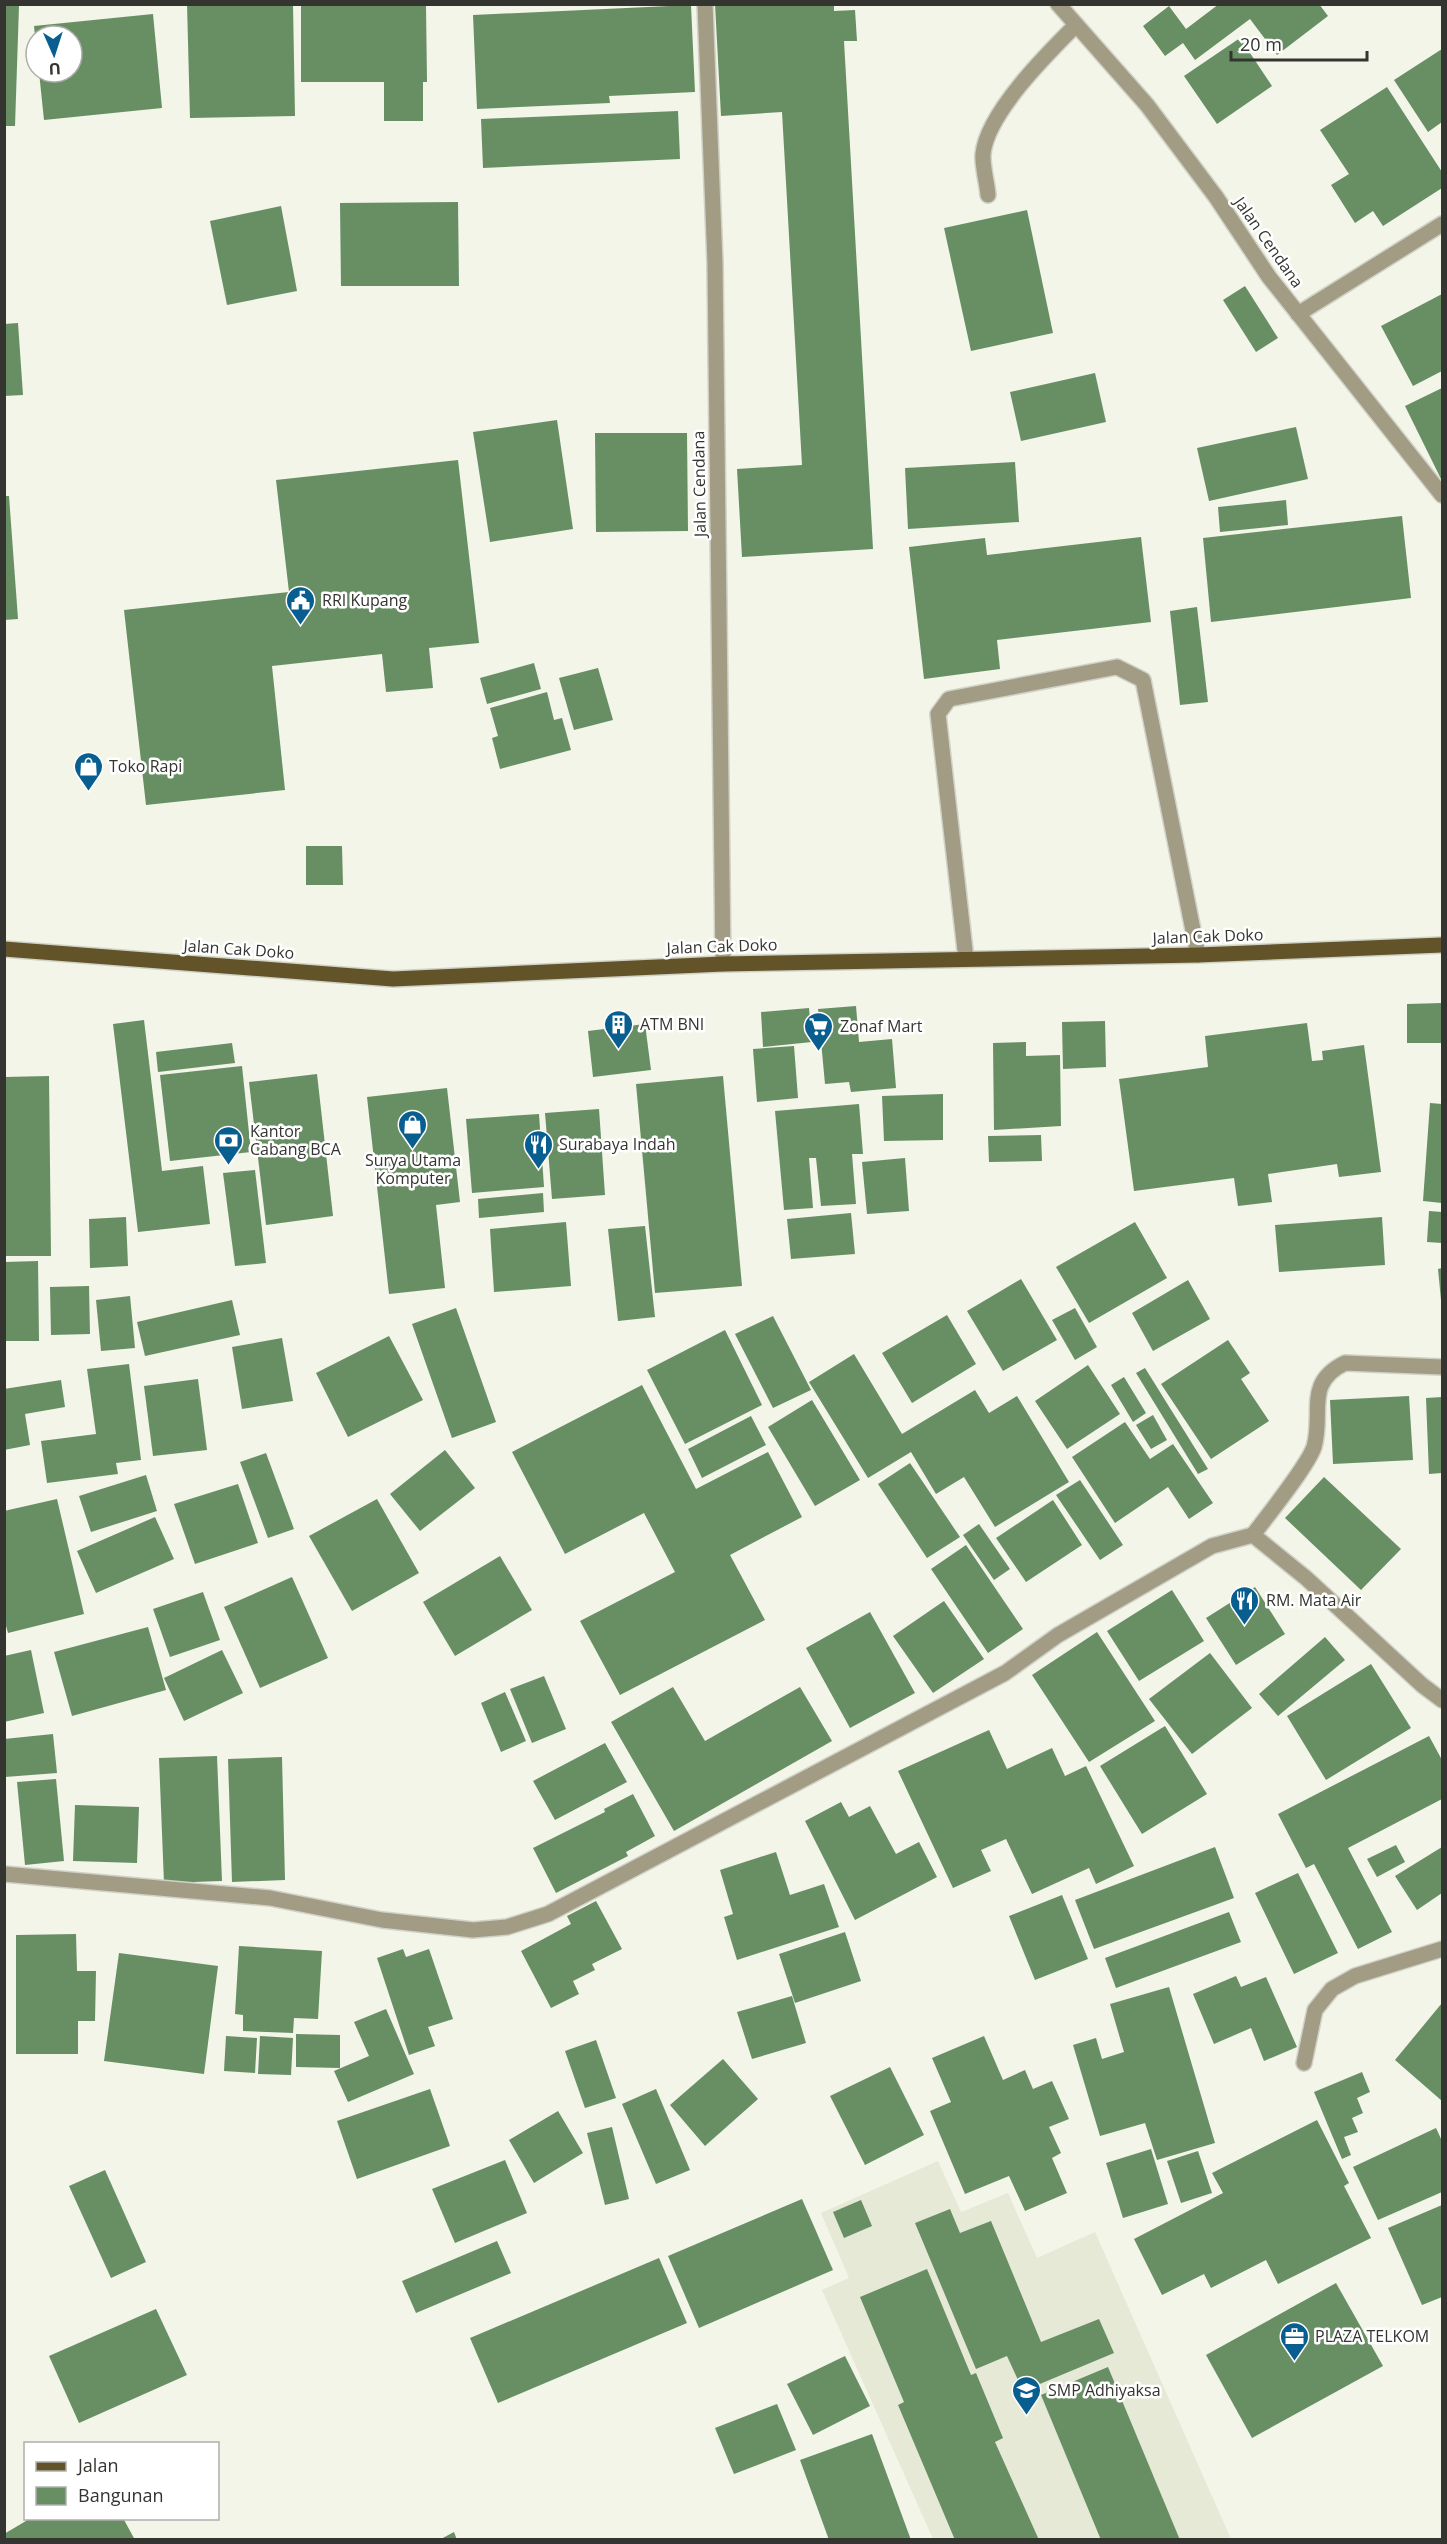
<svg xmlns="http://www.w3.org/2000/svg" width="1447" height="2544" font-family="'Open Sans',sans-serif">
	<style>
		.built { fill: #e5e9d6 }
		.building { fill: #688e64 }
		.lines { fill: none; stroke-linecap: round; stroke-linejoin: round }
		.street-casing { stroke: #d0d2c7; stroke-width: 18 }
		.primary-casing { stroke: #d0d2c7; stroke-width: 18 }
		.street { stroke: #a39c84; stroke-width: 15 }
		.primary { stroke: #625428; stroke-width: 15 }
		.labels { text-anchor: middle; stroke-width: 5; stroke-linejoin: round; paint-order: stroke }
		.street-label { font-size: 16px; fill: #343530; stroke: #fff }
		.poi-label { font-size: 16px; fill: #343530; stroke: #fff; text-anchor: start }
	</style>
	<rect width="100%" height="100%" fill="#f2f5e8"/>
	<path class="built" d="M938,2161l23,51 47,-19 29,65 58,-26 136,307h-298l-111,-249 27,-12 -28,-65z"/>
	<g class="building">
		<path d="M187,4h106l2,112 -105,2z"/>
		<path d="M715,4h119v7l21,-1 2,31h-13l29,508 -131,8 -5,-88 65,-4 -20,-353 -61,4z"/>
		<path d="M1219,4h100l9,12 -51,39 -27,-36 -55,41 -12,-17 -18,13 -22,-30 26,-20 17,23z"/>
		<path d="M4,5l15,1 -4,120h-11z"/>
		<path d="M691,5l4,87 -86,4 1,7 -133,6 -4,-94z"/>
		<path d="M301,6h125l1,76h-4v39h-39v-39h-83z"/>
		<path d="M153,14l9,94 -118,12 -5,-48h33v-36h-37l-1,-10z"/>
		<path d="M1240,38l32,48 -55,38 -33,-48z"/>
		<path d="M1442,49v73l-14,10 -34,-52z"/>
		<path d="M1387,87l55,85v16l-59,38 -10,-15 -18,12 -24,-38 18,-11 -29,-44z"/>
		<path d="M678,111l2,48 -197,9 -2,-49z"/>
		<path d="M458,202l1,84h-118l-1,-83z"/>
		<path d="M281,206l16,85 -70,14 -17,-84z"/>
		<path d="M1027,210l26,123 -82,18 -27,-123z"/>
		<path d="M1245,286l33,52 -22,14 -33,-52z"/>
		<path d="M1442,294v77l-29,15 -32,-60z"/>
		<path d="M18,323l5,72 -19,1v-72z"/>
		<path d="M1095,373l11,49 -85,19 -11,-49z"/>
		<path d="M1442,388v93l-37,-75z"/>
		<path d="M557,420l16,109 -83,13 -17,-110z"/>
		<path d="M1296,427l12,52 -99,22 -12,-53z"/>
		<path d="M595,433h92l1,98 -92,1z"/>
		<path d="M458,460l21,183 -50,5 4,40 -47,4 -4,-38 -110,12 13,124 -139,15 -22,-195 165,-18 -13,-112z"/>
		<path d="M1015,462l4,60 -111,7 -3,-61z"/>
		<path d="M4,496h5l9,123 -14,1z"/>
		<path d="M1286,500l2,25 -68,7 -2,-25z"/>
		<path d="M1402,516l9,82 -200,24 -8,-84z"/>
		<path d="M1141,537l10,85 -154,18 3,29 -76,10 -15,-132 76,-9 2,17z"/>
		<path d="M1197,607l11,95 -28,3 -10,-94z"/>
		<path d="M534,663l7,26 -54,15 -7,-26z"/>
		<path d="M598,668l15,52 -39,10 -15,-52z"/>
		<path d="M547,692l7,28 8,-2 9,32 -71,19 -8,-31 6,-2 -8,-28z"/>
		<path d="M306,846h36l1,39h-37z"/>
		<path d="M1442,1003v40h-35v-39z"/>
		<path d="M856,1006l3,36 33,-3 4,49 -45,4 -2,-10 -24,2 -7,-75z"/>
		<path d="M809,1008l3,34 -49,5 -2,-35z"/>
		<path d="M144,1020l18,151 41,-5 7,58 -72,8 -25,-208z"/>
		<path d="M1105,1021l1,46 -43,2 -1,-47z"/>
		<path d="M1307,1023l5,38 11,-1 -1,-9 42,-6 17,127 -42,5 -2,-13 -69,10 4,28 -34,4 -4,-28 -100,13 -15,-112 89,-12 -3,-31z"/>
		<path d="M645,1024l6,46 -58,7 -5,-46z"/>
		<path d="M1026,1042v14l34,-1 1,71 -67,4 -1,-87z"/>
		<path d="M232,1043l3,20 -77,9 -2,-20z"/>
		<path d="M794,1046l4,52 -41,4 -4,-53z"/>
		<path d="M242,1066l9,86 -81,9 -10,-86z"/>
		<path d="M317,1074l16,142 -67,9 -17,-143z"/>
		<path d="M49,1076l2,180h-47v-179z"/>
		<path d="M723,1076l19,210 -87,7 -19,-209z"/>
		<path d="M447,1088l13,114 -24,3 9,83 -56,6 -22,-197z"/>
		<path d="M943,1094v46l-59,1 -2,-45z"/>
		<path d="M1430,1103l12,1v99l-19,-2z"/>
		<path d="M859,1104l4,50h-11l4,50 -35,2 -5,-48h-7l4,50 -29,2 -9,-99z"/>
		<path d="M599,1109l6,86 -53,4 -7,-86z"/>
		<path d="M539,1114l5,73 -72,6 -6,-74z"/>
		<path d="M1041,1135l1,26 -53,1 -1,-26z"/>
		<path d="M905,1158l4,53 -42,3 -5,-52z"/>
		<path d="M255,1170l11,93 -31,3 -12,-93z"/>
		<path d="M543,1193l1,19 -65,6 -1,-19z"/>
		<path d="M1429,1211l13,1v31l-15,-1z"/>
		<path d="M851,1213l4,41 -64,5 -4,-40z"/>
		<path d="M126,1217l2,49 -38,2 -1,-49z"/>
		<path d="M1382,1217l3,48 -106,7 -4,-47z"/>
		<path d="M566,1222l5,64 -77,6 -4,-63z"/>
		<path d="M1135,1222l32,56 -78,45 -33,-56z"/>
		<path d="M645,1226l10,91 -37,4 -10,-92z"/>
		<path d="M38,1261l1,80h-34v-79z"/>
		<path d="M1442,1268v32h-1l-3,-31z"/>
		<path d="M1021,1279l36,61 -54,31 -36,-60z"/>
		<path d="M1188,1280l22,39 -57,32 -21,-38z"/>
		<path d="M89,1286l1,48 -39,1 -1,-48z"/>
		<path d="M130,1296l5,52 -34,3 -5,-51z"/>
		<path d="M232,1300l8,35 -95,21 -8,-34z"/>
		<path d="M456,1308l40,114 -44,16 -40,-114z"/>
		<path d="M1075,1308l22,39 -22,13 -23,-40z"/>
		<path d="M947,1315l29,49 -64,39 -30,-50z"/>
		<path d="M773,1316l38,74 -38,18 -38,-74z"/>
		<path d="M725,1330l37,75 -77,39 -38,-74z"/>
		<path d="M389,1336l34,64 -75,37 -32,-64z"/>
		<path d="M282,1338l11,63 -51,8 -10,-62z"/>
		<path d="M1228,1340l22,33 -9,6 28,42 -58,38 -50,-75z"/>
		<path d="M854,1354l48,80 73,-44 14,23 28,-17 52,86 -74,45 -31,-50 -28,17 -25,-42 -43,26 -59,-96z"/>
		<path d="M129,1364l12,96 -25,3 2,11 -71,9 -6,-42 55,-7 -9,-65z"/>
		<path d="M1088,1365l32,49 -53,35 -32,-48z"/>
		<path d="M1145,1368l63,101 -10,5 -62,-101z"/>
		<path d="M1124,1377l22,36 -13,9 -22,-37z"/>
		<path d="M198,1379l9,71 -54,6 -9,-70z"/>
		<path d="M61,1380l4,27 -40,7 5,31 -26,5v-61z"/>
		<path d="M642,1385l54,104 72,-37 34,65 -72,38 35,65 -145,75 -40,-74 95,-49 -31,-59 -79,41 -53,-102z"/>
		<path d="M1409,1396l4,64 -80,4 -3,-64z"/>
		<path d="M1442,1397v76l-13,1 -3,-76z"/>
		<path d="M812,1400l48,80 -45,26 -47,-79z"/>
		<path d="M1153,1415l14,25 -16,9 -15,-24z"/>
		<path d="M751,1416l15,29 -64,33 -14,-29z"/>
		<path d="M1125,1422l25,37 23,-15 40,59 -24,16 -21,-32 -53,36 -43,-66z"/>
		<path d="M445,1450l30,38 -55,43 -30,-37z"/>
		<path d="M266,1453l28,76 -26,9 -28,-76z"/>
		<path d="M910,1463l50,74 -33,21 -49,-74z"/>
		<path d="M146,1475l11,36 -66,21 -12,-36z"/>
		<path d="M1324,1477l77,72 -40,41 -76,-72z"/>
		<path d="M1080,1480l43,65 -23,15 -44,-65z"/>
		<path d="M238,1484l20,59 -63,21 -21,-60z"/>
		<path d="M57,1499l27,115 -76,19 -4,-14v-108z"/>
		<path d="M377,1499l42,74 -67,38 -43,-75z"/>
		<path d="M1053,1500l29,45 -56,37 -30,-44z"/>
		<path d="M155,1517l19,42 -78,34 -19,-42z"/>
		<path d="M979,1524l31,45 -16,11 -31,-45z"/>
		<path d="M966,1545l57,84 -35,24 -57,-84z"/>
		<path d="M500,1556l32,54 -77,46 -32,-54z"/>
		<path d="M292,1577l36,81 -68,30 -36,-81z"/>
		<path d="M1255,1587l30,47 -49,31 -30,-47z"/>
		<path d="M1172,1590l32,51 -65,40 -32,-50z"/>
		<path d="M203,1592l17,48 -50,17 -17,-48z"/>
		<path d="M944,1601l40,58 -51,34 -40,-57z"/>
		<path d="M870,1612l45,81 -65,35 -44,-80z"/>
		<path d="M148,1627l18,63 -94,26 -18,-64z"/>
		<path d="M1097,1632l58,89 -66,41 -57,-87z"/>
		<path d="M1325,1637l20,23 -67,56 -19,-22z"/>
		<path d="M31,1650l13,63 -40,9v-66z"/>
		<path d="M222,1650l21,43 -59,28 -20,-43z"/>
		<path d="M1210,1653l42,55 -60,46 -43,-55z"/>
		<path d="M1371,1664l40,64 -85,52 -39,-64z"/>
		<path d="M544,1676l22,53 -34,14 -22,-54z"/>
		<path d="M673,1687l32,54 95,-54 32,54 -158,90 -63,-109z"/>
		<path d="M505,1692l21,49 -25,11 -20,-49z"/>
		<path d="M1165,1726l42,68 -65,40 -42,-68z"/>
		<path d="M989,1730l18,39 45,-21 13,28 21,-10 48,100 -38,18 -7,-16 -57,26 -26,-55 -25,11 10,21 -38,17 -55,-117z"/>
		<path d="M53,1734l4,39 -52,4 -1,-38z"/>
		<path d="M1429,1736l13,24v39l-94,49 44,84 -34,17 -44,-85 -8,4 -28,-54z"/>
		<path d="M605,1743l22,39 -72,38 -22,-39z"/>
		<path d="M217,1756l5,125 -58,2 -5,-125z"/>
		<path d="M282,1757l3,123 -53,2 -4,-123z"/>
		<path d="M56,1779l8,82 -39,4 -8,-83z"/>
		<path d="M633,1794l22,42 -29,16 2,4 -72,37 -23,-45 72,-36 -1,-3z"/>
		<path d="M841,1802l8,15 21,-11 26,48 23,-12 18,35 -82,43 -50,-99z"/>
		<path d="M75,1805l64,2 -2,56 -64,-2z"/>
		<path d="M1396,1845l9,17 -28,15 -10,-18z"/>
		<path d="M1215,1847l19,51 -140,51 -19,-49z"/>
		<path d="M1442,1847v46l-25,17 -22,-34z"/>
		<path d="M776,1852l14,43 34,-11 15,43 -102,33 -13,-43 9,-3 -13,-44z"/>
		<path d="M1298,1873l40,80 -44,21 -39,-81z"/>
		<path d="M1062,1895l26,64 -53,21 -26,-64z"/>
		<path d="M596,1901l26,48 -30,15 3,6 -22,11 6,13 -28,14 -30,-57 50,-27 -4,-8z"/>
		<path d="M1229,1912l12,30 -125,46 -11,-30z"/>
		<path d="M845,1932l16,49 -66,22 -16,-49z"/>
		<path d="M76,1934l1,37h19l-1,50h-17v33h-62v-119z"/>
		<path d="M239,1946l83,5 -4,68 -24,-1 -1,15 -50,-2v-16l-8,-1z"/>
		<path d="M403,1949l3,8 23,-8 24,70 -25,8 7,19 -26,9 -32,-97z"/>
		<path d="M119,1953l99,13 -14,108 -100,-13z"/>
		<path d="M1236,1976l5,11 25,-10 31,70 -33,14 -13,-33 -37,16 -21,-50z"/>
		<path d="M1169,1987l46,156 -58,17 -12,-37 -45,13 -27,-91 23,-7 6,21 22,-7 -14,-48z"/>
		<path d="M792,1996l14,47 -54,16 -15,-47z"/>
		<path d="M1442,2003v98l-47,-41z"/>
		<path d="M386,2009l28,65 -66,28 -14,-31 35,-15 -15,-34z"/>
		<path d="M296,2034l44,1v33l-44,-1z"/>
		<path d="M226,2036l31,2 -2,35 -31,-2z"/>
		<path d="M260,2036l33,2 -2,37 -33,-1z"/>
		<path d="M984,2036l19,44 22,-10 8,19 19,-8 17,38 -20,8 12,26 -9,5 15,35 -42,18 -16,-35 -44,18 -35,-83 21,-9 -19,-44z"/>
		<path d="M596,2040l20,58 -31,10 -20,-57z"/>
		<path d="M723,2059l35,40 -53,47 -35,-41z"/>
		<path d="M890,2067l34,68 -59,30 -35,-69z"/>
		<path d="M1362,2072l8,20 -13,6 6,15 -11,5 6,14 -14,5 7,18 -9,4 -28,-67z"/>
		<path d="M430,2089l20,57 -93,33 -20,-58z"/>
		<path d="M656,2089l34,81 -34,14 -34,-80z"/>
		<path d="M558,2111l25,42 -49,30 -25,-43z"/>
		<path d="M1317,2120l32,63 -5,3 27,52 -93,46 -12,-24 -55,28 -7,-14 -42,21 -28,-56 89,-46 -11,-20z"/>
		<path d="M612,2127l17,72 -24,6 -18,-72z"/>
		<path d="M1436,2128l6,13v51l-64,28 -25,-53z"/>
		<path d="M1151,2149l17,55 -45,14 -17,-55z"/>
		<path d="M1198,2151l14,42 -31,10 -14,-42z"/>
		<path d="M505,2160l22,53 -72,30 -23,-54z"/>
		<path d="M105,2170l41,92 -35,16 -42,-92z"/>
		<path d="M802,2199l31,71 -134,58 -31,-72z"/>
		<path d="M861,2200l11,26 -28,12 -11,-26z"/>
		<path d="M1442,2205v92l-20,8 -34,-77z"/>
		<path d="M950,2209l10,24 31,-12 50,121 58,-23 15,34 -91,38 -16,-35 -31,13 -61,-146z"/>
		<path d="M497,2241l14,32 -95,40 -14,-32z"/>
		<path d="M659,2258l28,65 -189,80 -28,-65z"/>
		<path d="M927,2269l44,106 5,-2 27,65 -8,4 44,98h-84l-57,-135 6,-3 -44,-105z"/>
		<path d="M1336,2283l47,83 -131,72 -46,-83z"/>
		<path d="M156,2309l31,66 -108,48 -30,-67z"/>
		<path d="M845,2356l25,50 -57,29 -26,-51z"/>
		<path d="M1108,2367l72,173h-79l-60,-145z"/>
		<path d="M777,2404l19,46 -62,24 -19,-46z"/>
		<path d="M872,2434l39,106h-82l-29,-80z"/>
		<path d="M31,2518h92l12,22h-131v-6z"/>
		<path d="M454,2532l3,8h-18z"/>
	</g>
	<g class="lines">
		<defs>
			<g id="street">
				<path d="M705,4l10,259 8,701"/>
				<path d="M1058,4l89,101 69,92 53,80 173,218"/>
				<path d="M988,195c-1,-13 -6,-29 -5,-41 4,-41 65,-101 93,-129"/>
				<path d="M1298,314l144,-90"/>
				<path d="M966,959l-28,-245 11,-15 168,-32 26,13 55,275"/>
				<path d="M1253,1535c14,-19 54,-68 61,-88 10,-35 -10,-64 31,-84l97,4"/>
				<path d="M4,1874l266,24 112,22 91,10 34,-3 41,-13 457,-241 53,-38 154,-89 41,-11 53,43 116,107 20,15"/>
				<path d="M1304,2063l11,-53 17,-21 23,-13 87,-27"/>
			</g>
			<path id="primary" d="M4,949l389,30 330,-15 475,-9 244,-10"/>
		</defs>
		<use href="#street" class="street-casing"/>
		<use href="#primary" class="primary-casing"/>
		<use href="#street" class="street"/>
		<use href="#primary" class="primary"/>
	</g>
	<defs>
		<symbol id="civic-pin" viewBox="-11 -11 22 30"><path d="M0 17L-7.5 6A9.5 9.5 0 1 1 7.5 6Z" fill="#095e90" stroke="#fff"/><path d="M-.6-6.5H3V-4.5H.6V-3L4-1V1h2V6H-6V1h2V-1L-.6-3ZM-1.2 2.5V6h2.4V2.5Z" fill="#fff"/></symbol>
		<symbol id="shop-pin" viewBox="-11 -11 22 30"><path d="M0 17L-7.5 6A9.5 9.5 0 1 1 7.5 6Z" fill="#095e90" stroke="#fff"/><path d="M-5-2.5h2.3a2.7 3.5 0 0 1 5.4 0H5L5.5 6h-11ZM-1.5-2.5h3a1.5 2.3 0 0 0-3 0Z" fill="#fff"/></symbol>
		<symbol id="building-pin" viewBox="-11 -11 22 30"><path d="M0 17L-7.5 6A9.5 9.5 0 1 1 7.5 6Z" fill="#095e90" stroke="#fff"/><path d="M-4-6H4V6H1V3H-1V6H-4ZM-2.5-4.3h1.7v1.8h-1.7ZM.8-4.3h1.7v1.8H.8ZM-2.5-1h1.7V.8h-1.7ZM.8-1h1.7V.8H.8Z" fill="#fff"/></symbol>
		<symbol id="supermarket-pin" viewBox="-11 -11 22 30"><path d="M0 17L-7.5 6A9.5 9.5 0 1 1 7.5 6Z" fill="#095e90" stroke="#fff"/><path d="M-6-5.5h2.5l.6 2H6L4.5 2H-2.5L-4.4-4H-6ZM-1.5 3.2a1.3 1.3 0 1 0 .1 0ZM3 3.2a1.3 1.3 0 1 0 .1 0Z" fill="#fff"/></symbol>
		<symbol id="bank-pin" viewBox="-11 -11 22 30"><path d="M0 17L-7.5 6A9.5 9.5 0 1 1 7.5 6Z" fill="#095e90" stroke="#fff"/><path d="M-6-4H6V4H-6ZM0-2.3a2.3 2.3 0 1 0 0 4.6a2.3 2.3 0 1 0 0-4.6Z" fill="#fff"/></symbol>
		<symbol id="restaurant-pin" viewBox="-11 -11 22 30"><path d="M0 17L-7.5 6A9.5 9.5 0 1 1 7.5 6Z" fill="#095e90" stroke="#fff"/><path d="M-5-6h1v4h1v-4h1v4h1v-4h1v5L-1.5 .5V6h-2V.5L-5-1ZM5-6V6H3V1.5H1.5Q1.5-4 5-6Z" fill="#fff"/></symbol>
		<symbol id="office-pin" viewBox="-11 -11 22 30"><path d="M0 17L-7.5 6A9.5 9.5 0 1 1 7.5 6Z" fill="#095e90" stroke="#fff"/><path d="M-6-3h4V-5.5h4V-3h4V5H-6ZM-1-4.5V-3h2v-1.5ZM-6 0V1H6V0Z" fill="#fff"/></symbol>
		<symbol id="school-pin" viewBox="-11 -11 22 30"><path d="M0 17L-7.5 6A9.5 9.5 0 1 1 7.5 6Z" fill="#095e90" stroke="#fff"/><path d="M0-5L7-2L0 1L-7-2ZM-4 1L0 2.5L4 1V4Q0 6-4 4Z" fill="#fff"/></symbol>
	</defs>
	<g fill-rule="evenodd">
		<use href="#civic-pin" x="284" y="584" width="33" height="45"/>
		<use href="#shop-pin" x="72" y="750" width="33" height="45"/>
		<use href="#building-pin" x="602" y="1008" width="33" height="45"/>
		<use href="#supermarket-pin" x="802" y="1010" width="33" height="45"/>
		<use href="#shop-pin" x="396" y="1108" width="33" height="45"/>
		<use href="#bank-pin" x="212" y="1124" width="33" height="45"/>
		<use href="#restaurant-pin" x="522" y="1128" width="33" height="45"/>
		<use href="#restaurant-pin" x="1228" y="1584" width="33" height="45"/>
		<use href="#office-pin" x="1278" y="2320" width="33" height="45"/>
		<use href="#school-pin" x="1010" y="2374" width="33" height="45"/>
	</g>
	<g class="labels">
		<g class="street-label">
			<text transform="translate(1269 242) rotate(55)" y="6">Jalan Cendana</text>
			<text transform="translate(699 484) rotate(-91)" y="6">Jalan Cendana</text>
			<text transform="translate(1208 936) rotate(-2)" y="6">Jalan Cak Doko</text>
			<text transform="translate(722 946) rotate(-2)" y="6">Jalan Cak Doko</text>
			<text transform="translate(239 949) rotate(4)" y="6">Jalan Cak Doko</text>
		</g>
		<g class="poi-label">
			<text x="322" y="606">RRI Kupang</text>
			<text x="109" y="772">Toko Rapi</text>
			<text x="640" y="1030">ATM BNI</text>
			<text x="840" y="1032">Zonaf Mart</text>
			<text x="250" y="1137">Kantor<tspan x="250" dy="18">Cabang BCA</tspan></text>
			<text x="559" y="1150">Surabaya Indah</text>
			<text x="413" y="1166" text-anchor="middle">Surya Utama<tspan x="413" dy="18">Komputer</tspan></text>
			<text x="1266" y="1606">RM. Mata Air</text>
			<text x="1315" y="2342">PLAZA TELKOM</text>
			<text x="1048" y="2396">SMP Adhiyaksa</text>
		</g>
	</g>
	<rect width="1447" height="2544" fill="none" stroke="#343530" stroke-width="12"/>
	<rect x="24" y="2442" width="195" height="78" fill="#ffffff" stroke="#aeaeac" stroke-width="1.5"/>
	<rect x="36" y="2462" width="30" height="9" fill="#625428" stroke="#aeaeac" stroke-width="1.5"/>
	<text x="78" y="2472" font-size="18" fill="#343530">Jalan</text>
	<rect x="36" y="2487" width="30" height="18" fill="#688e64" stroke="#aeaeac" stroke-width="1.5"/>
	<text x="78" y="2502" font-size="18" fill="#343530">Bangunan</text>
	<g transform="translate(54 54) rotate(177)"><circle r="28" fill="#ffffff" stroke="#aeaeac" stroke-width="1.5"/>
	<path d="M0-4.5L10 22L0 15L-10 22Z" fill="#095e90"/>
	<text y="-9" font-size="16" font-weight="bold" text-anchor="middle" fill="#343530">U</text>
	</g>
	<path d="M1231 51v9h136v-9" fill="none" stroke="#343530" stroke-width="3"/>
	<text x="1240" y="51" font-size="18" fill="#343530" stroke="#ffffff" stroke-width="4.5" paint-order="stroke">20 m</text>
</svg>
